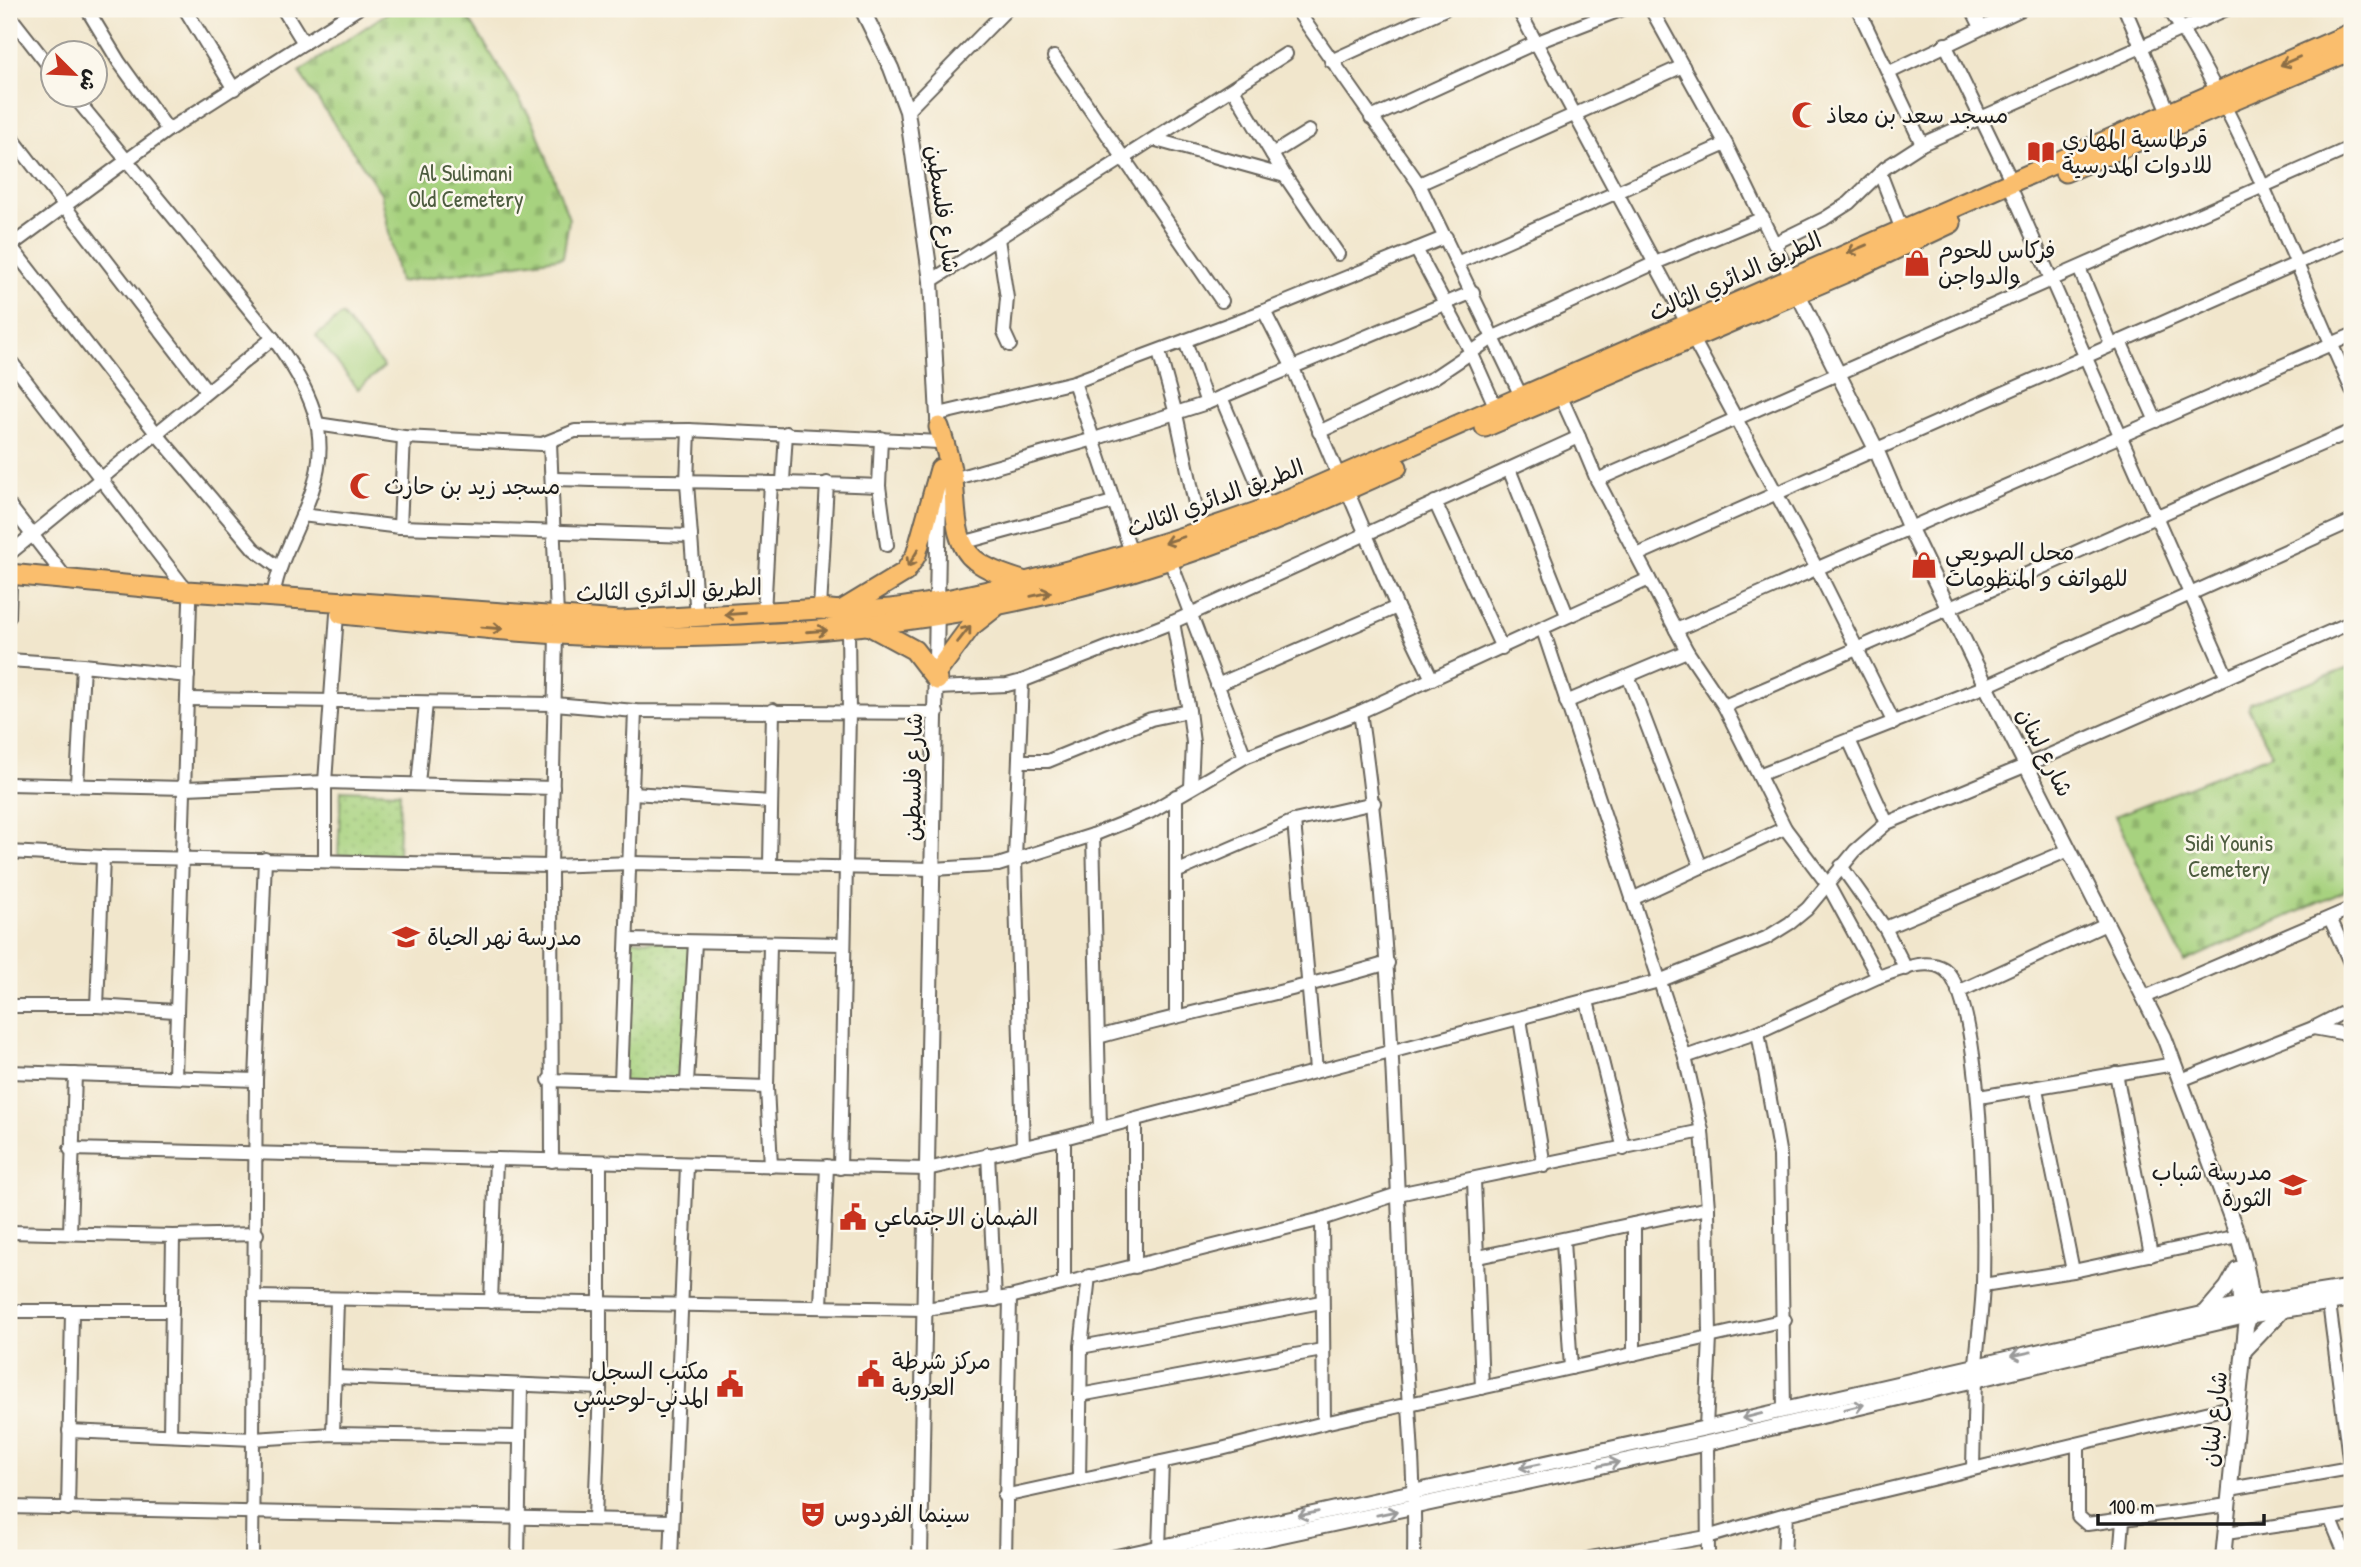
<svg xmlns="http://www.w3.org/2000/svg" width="2361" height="1567" font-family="'Patrick Hand','Playpen Sans Arabic',sans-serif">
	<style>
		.grass { fill: url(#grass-dots); stroke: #62774e; stroke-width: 2 }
		.cemetery { fill: url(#cemetery-stones); stroke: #62774e; stroke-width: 2 }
		.garden { fill: #a7d27f; stroke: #62774e; stroke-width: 2 }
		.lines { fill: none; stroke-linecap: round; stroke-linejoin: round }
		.minor-casing { stroke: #67635a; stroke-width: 16 }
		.tertiary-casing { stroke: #67635a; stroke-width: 18 }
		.trunk-casing { stroke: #67635a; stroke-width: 23 }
		.minor { stroke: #fff; stroke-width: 12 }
		.tertiary { stroke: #fff; stroke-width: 14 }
		.trunk { stroke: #fabe6d; stroke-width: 19 }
		.oneway { stroke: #8b6d44 }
		.oneway2 { stroke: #999 }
		.labels { text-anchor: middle; stroke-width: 5; stroke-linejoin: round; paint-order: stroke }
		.poi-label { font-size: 23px; fill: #1c1c1c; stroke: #fbf7ec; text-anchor: start }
		.park-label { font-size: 23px; fill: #4d5c3f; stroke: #fbf7ec }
		.street-label { font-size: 23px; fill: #1c1c1c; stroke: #fbf7ec }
	</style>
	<defs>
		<pattern id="grass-dots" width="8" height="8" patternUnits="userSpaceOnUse" patternTransform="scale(1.75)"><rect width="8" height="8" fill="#a7d27f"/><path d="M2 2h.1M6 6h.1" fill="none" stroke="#8fb46d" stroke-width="1.8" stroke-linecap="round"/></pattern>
		<pattern id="cemetery-stones" width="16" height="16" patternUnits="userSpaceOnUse" patternTransform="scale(1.75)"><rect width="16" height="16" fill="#a7d27f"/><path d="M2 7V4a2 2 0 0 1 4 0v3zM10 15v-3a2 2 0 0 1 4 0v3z" fill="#8fb46d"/></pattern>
	</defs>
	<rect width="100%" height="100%" fill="#fbf7ec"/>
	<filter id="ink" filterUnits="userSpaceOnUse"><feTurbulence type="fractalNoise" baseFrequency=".0143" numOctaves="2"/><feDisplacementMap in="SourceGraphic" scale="14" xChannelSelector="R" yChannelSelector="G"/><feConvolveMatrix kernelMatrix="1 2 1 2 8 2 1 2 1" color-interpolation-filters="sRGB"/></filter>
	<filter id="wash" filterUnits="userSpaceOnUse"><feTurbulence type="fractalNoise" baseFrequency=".00686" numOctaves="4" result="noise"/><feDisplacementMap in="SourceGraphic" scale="28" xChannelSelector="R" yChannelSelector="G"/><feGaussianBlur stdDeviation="1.57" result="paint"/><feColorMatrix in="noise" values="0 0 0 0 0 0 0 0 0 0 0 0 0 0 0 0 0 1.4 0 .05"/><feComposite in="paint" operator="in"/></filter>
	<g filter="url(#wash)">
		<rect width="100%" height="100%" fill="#f1e6cc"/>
		<g class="grass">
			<path d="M341,790l59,2 -2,65 -60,-2z"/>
			<path d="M629,940l66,2 -8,141 -66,-1z"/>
		</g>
		<g class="cemetery">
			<path d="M393,9h70l71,114 35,96 -6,38 -164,25 -18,-89 -82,-121z"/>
			<path d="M2352,667v221l-168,74 -69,-146 157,-62 -24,-46 2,-5z"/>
		</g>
		<path class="garden" d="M342,315l42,52 -26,22 -42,-53z"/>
	</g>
	<g filter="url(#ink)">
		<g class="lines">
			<defs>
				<g id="minor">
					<path d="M87,9l32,53 49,68"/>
					<path d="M185,9l49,80"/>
					<path d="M283,9l21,34"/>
					<path d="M1296,9l123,175 102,212"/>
					<path d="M1518,9l169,314"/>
					<path d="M1651,9l75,135 65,134"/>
					<path d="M1858,9l64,135"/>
					<path d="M1972,9l9,18"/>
					<path d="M2125,9l44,103"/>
					<path d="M2169,9c76,117 125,254 183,381"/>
					<path d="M9,15l43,55"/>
					<path d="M1945,44l67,138"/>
					<path d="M1054,57l168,244"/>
					<path d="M1331,61l114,-52"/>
					<path d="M1890,72l132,-63"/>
					<path d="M1233,89l52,87 53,78"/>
					<path d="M72,94l201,244c35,48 60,93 39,153 -13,38 -32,65 -39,105"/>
					<path d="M907,111l100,-102"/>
					<path d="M1371,118l164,-75 88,-34"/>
					<path d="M9,134l198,257"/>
					<path d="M1156,140l129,36"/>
					<path d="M1272,154l37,-23"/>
					<path d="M1880,173l22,57"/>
					<path d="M1419,184l264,-118"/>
					<path d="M2013,193l214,484"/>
					<path d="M998,239l9,59 -3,34 6,13"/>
					<path d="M1775,243l49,-24 25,-16 36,-35 37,-24 305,-135"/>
					<path d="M9,244l147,189 98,116 24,18"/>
					<path d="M9,247l159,-117 189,-121"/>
					<path d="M1416,249l55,103 25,56"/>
					<path d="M1459,262l267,-118"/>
					<path d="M2079,268l32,76"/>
					<path d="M931,281l355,-227"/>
					<path d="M1264,311l28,55 47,111"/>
					<path d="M1692,337l125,232 77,154"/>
					<path d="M1185,341l22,62"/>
					<path d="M2120,341l36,80"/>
					<path d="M1159,352l17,62 25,118"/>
					<path d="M9,359l178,232"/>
					<path d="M1074,382l58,173"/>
					<path d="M1560,395l19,42"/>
					<path d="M1221,397l47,111"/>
					<path d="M939,414l135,-32 190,-71 182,-74"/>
					<path d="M317,424l87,13 138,7 33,-13 114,-1 250,12"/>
					<path d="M689,430l-2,53 10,134"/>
					<path d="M1319,432l114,-54 61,-41 161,-74 108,-45"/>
					<path d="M550,442l7,175"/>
					<path d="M1509,469l58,146"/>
					<path d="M553,479c109,3 217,2 326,7l2,-48"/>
					<path d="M953,479l141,-40 113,-36 266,-111"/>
					<path d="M1597,480l755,-333"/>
					<path d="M783,481l3,-48"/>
					<path d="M879,486l8,59"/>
					<path d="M1435,502l67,146"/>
					<path d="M9,505l56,72"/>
					<path d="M302,515l98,12 291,9"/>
					<path d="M400,527l4,-90"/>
					<path d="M962,543l151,-41"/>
					<path d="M9,554l264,-216"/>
					<path d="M1637,555l715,-316"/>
					<path d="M1170,560l75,197"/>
					<path d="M1397,607l35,72"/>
					<path d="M820,609l7,-126"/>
					<path d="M764,613l7,-130"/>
					<path d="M9,617l1,-32"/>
					<path d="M1543,630l142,427 17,74 6,77 2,129 -4,91"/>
					<path d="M1676,630l676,-295"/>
					<path d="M9,660l74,5"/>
					<path d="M1629,678l72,189"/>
					<path d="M1022,681l-7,178 8,288"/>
					<path d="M1217,685l180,-78 -50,-117"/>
					<path d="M937,688l70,-3 15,-4 151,-59 406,-185 18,43 90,171 37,55 61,122 43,57 50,92 -120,55 -73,25"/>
					<path d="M187,699l368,5 80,7 302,2"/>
					<path d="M1566,702l121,-51"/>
					<path d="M1724,706c211,-89 418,-185 628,-275"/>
					<path d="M1189,711l4,32 -2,44"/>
					<path d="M1360,712c28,188 34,376 41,566 4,93 15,187 13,280"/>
					<path d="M1849,740l38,83"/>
					<path d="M1019,761h29l103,-42 38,-8 -16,-89"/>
					<path d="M1761,774l225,-88 366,-165"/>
					<path d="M9,784l177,4 139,-6 228,6"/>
					<path d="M418,784l8,-81"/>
					<path d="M77,785l6,-120 105,11"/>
					<path d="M633,793l138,9"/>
					<path d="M1294,821l22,249"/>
					<path d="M1093,835l7,293"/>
					<path d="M9,852l94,5 448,9 80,-3 303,6 64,-4 95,-30 57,-23 95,-55 115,-45 289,-133"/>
					<path d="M325,859v-77l12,-168"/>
					<path d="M770,864l3,-154"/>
					<path d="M1841,866l44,62 184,-78"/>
					<path d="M1176,872l118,-51 80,-18"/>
					<path d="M1632,899l153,-71"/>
					<path d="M2330,918l22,49"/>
					<path d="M1885,928l21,41"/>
					<path d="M628,940l215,4"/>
					<path d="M770,944l-3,143 4,79"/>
					<path d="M1878,977c19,-6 48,-20 66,-8 41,29 40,262 39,315 -1,27 -5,54 -7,80"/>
					<path d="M1958,992l148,-68"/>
					<path d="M2145,997l207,-89"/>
					<path d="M1587,1001l37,148"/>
					<path d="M9,1006h88l78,5"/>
					<path d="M97,1006l6,-149"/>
					<path d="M1176,1015v-219"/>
					<path d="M1520,1019l24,147"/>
					<path d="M2313,1028l39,7"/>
					<path d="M1758,1032l22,124 4,252"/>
					<path d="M1098,1037c97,-27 194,-45 290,-74"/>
					<path d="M9,1072l247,8"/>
					<path d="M2116,1073l35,182"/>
					<path d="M175,1076l15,-474"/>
					<path d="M549,1080l218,7"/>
					<path d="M2181,1080l132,-52 39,-20"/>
					<path d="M621,1082l14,-371"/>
					<path d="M687,1083l8,-141"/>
					<path d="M2036,1089l37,182"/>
					<path d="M1979,1097l195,-33"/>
					<path d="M1064,1138v143"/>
					<path d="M70,1149l857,20 137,-31 595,-157 107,-43 24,-15 17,-14 48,-58 32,-28 140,-58 325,-143"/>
					<path d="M988,1154l7,146"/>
					<path d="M552,1161l-1,-295 5,-233"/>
					<path d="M840,1168l9,-455 -1,-86"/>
					<path d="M1474,1180l8,208"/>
					<path d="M1322,1219l2,204"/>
					<path d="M1634,1224v130"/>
					<path d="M9,1232l164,4 84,-2"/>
					<path d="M70,1233l5,-159"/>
					<path d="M1563,1241l8,127"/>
					<path d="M1478,1257l230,-49"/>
					<path d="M1135,1267v-147"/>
					<path d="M1983,1285l90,-14 165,-35"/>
					<path d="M255,1297l670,12 85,-12 312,-78 76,-25 304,-63"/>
					<path d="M491,1302l5,-143"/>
					<path d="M2329,1303l23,178"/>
					<path d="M821,1306l6,-140"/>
					<path d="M9,1311h163"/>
					<path d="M1081,1347l240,-45"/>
					<path d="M335,1377l265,11"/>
					<path d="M1080,1395l242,-45"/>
					<path d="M69,1431l184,8 80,-5 185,3"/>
					<path d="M170,1434l3,-198"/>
					<path d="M333,1434l4,-134"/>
					<path d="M1707,1443l1,115"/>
					<path d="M2078,1444v72l9,8 141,-19"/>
					<path d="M1973,1468l2,-91"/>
					<path d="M1079,1480l2,-133 8,-71"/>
					<path d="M2230,1489l120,-21"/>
					<path d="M1004,1496l217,-47 103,-26 461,-103"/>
					<path d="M9,1507l663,14"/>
					<path d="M68,1509l4,-197"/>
					<path d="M595,1518l5,-130v-225"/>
					<path d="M2331,1520l16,38"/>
					<path d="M2226,1533l126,-18"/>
					<path d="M1159,1548l3,-86"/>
					<path d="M252,1558l4,-478 9,-221"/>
					<path d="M518,1558l3,-172"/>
					<path d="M671,1558l16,-393"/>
					<path d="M1005,1558l5,-261"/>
					<path d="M1590,1558l117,-21 79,-23 453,-109"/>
					<path d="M1784,1558l2,-44"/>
					<path d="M2120,1558l3,-37"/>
				</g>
				<g id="tertiary">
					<path d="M862,9l29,59 16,43 24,170 8,156"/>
					<path d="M1794,286l81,161 35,82 76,157 178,351 75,202c7,28 18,61 7,88l-23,231"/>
					<path d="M2238,1269l3,46"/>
					<path d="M2204,1314l23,-27 10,-18"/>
					<path d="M2244,1351l39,-41"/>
					<path d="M920,1558l19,-1066"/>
					<path d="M1112,1558l594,-130 544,-125 102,-16"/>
					<path d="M1176,1558l531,-115 534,-126 111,-18"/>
				</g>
				<g id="trunk">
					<path d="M2065,172l287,-122"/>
					<path d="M939,427c5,15 10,31 13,47 5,26 -1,68 23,86 14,11 33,16 50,22"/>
					<path d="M1485,427l364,-156 102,-48"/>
					<path d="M9,574l178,17 433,30 200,-12c54,7 115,-6 168,-18 95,-22 188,-50 280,-83l1084,-475"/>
					<path d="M844,609l61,-37 11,-17 24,-86"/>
					<path d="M341,614c97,9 195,22 293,23 180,1 365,-20 536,-78 77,-25 153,-58 227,-92"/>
					<path d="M868,625l46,25 23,30"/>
					<path d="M937,672l34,-46 23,-18"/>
				</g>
			</defs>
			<use href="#minor" class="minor-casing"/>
			<use href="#tertiary" class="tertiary-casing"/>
			<use href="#trunk" class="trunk-casing"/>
			<use href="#minor" class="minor"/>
			<use href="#tertiary" class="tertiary"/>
			<use href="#trunk" class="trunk"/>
		</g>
		<defs><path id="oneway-shaft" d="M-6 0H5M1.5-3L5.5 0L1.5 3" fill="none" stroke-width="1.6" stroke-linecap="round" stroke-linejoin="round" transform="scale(1.75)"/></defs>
		<g class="oneway">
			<use href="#oneway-shaft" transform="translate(2290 61) rotate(156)"/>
			<use href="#oneway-shaft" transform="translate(1857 249) rotate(157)"/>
			<use href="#oneway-shaft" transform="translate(1174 540) rotate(162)"/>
			<use href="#oneway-shaft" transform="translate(913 558) rotate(121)"/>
			<use href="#oneway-shaft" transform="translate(1041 594) rotate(-13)"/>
			<use href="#oneway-shaft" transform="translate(735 614) rotate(176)"/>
			<use href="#oneway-shaft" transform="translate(492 628) rotate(5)"/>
			<use href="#oneway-shaft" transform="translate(817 631) rotate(-4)"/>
			<use href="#oneway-shaft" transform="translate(964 634) rotate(-52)"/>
		</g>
		<g class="oneway2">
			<use href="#oneway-shaft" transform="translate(2021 1354) rotate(168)"/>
			<use href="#oneway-shaft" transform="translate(1854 1407) rotate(-14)"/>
			<use href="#oneway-shaft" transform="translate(1752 1416) rotate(166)"/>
			<use href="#oneway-shaft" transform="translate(1609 1464) rotate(-12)"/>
			<use href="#oneway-shaft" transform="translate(1530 1466) rotate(168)"/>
			<use href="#oneway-shaft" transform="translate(1387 1513) rotate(-12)"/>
			<use href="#oneway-shaft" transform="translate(1308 1514) rotate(167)"/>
		</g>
	</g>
	<defs>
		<symbol id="mosque-bare" viewBox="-9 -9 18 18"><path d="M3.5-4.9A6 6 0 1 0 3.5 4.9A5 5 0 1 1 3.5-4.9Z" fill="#c8321e" stroke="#fbf7ec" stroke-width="2.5" paint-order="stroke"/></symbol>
		<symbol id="library-bare" viewBox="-9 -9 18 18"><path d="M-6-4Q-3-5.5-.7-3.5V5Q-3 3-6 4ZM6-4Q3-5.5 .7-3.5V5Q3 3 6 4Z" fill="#c8321e" stroke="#fbf7ec" stroke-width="2.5" paint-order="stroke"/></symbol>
		<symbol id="shop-bare" viewBox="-9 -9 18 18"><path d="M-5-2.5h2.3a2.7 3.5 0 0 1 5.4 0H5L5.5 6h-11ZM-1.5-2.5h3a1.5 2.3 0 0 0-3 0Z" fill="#c8321e" stroke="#fbf7ec" stroke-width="2.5" paint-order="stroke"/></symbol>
		<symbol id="school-bare" viewBox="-9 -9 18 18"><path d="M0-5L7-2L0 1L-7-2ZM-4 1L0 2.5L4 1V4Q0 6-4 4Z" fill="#c8321e" stroke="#fbf7ec" stroke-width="2.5" paint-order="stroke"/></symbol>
		<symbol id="civic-bare" viewBox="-9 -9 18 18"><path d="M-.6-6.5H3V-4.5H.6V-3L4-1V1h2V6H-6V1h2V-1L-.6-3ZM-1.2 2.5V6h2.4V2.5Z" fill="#c8321e" stroke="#fbf7ec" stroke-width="2.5" paint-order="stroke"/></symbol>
		<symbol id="theatre-bare" viewBox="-9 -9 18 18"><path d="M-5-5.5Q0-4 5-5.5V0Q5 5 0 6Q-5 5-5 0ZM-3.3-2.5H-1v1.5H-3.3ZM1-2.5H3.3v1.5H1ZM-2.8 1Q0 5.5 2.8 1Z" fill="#c8321e" stroke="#fbf7ec" stroke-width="2.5" paint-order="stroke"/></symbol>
	</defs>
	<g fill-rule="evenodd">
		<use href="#mosque-bare" x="1786" y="96" width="38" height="38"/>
		<use href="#library-bare" x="2022" y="133" width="38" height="38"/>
		<use href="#shop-bare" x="1898" y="244" width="38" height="38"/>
		<use href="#mosque-bare" x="344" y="467" width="38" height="38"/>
		<use href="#shop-bare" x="1905" y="546" width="38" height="38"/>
		<use href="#school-bare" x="387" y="918" width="38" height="38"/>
		<use href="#school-bare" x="2274" y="1166" width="38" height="38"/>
		<use href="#civic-bare" x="834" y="1198" width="38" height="38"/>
		<use href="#civic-bare" x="852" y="1355" width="38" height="38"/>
		<use href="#civic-bare" x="711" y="1365" width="38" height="38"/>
		<use href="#theatre-bare" x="794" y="1495" width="38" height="38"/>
	</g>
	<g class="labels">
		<g class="poi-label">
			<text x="1826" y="123">مسجد سعد بن معاذ</text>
			<text x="2062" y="147">قرطاسية المهاري<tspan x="2062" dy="26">للادوات المدرسية</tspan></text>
			<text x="1938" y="258">فركاس للحوم<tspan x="1938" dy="26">والدواجن</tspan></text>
			<text x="384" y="494">مسجد زيد بن حارث</text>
			<text x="1945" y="560">محل الصويعي<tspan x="1945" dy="26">للهواتف و المنظومات</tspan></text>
			<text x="427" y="945">مدرسة نهر الحياة</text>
			<text x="2272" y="1180" text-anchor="end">مدرسة شباب<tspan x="2272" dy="26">الثورة</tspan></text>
			<text x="874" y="1225">الضمان الاجتماعي</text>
			<text x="892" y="1369">مركز شرطة<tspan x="892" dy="26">العروبة</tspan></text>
			<text x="709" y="1379" text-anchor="end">مكتب السجل<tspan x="709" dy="26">المدني-لوحيشي</tspan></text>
			<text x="834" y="1522">سينما الفردوس</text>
		</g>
		<g class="park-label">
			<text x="466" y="181">Al Sulimani<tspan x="466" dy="26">Old Cemetery</tspan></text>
			<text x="2229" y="851">Sidi Younis<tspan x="2229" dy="26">Cemetery</tspan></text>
		</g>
		<g class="street-label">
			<text transform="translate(943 209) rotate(82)" y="8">شارع فلسطين</text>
			<text transform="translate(1735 276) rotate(-24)" y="8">الطريق الدائري الثالث</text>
			<text transform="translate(1215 498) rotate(-20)" y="8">الطريق الدائري الثالث</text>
			<text transform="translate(669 590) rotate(-2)" y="8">الطريق الدائري الثالث</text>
			<text transform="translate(2045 752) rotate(63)" y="8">شارع لبنان</text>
			<text transform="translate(913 777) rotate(-89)" y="8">شارع فلسطين</text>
			<text transform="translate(2214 1419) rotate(-84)" y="8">شارع لبنان</text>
		</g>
	</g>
	<rect width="2361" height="1567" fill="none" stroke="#fbf7ec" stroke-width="35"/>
	<g transform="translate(74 74) rotate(114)"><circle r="33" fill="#fbf7ec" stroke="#a29f99" stroke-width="2"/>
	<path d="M0-5L12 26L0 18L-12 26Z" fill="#c8321e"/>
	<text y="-10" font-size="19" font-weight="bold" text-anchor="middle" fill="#1c1c1c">ش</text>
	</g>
	<path d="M2098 1514v10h166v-10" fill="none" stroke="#1c1c1c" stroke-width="3.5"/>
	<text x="2109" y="1514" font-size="21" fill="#1c1c1c" stroke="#fbf7ec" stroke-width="5" paint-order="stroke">100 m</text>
</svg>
